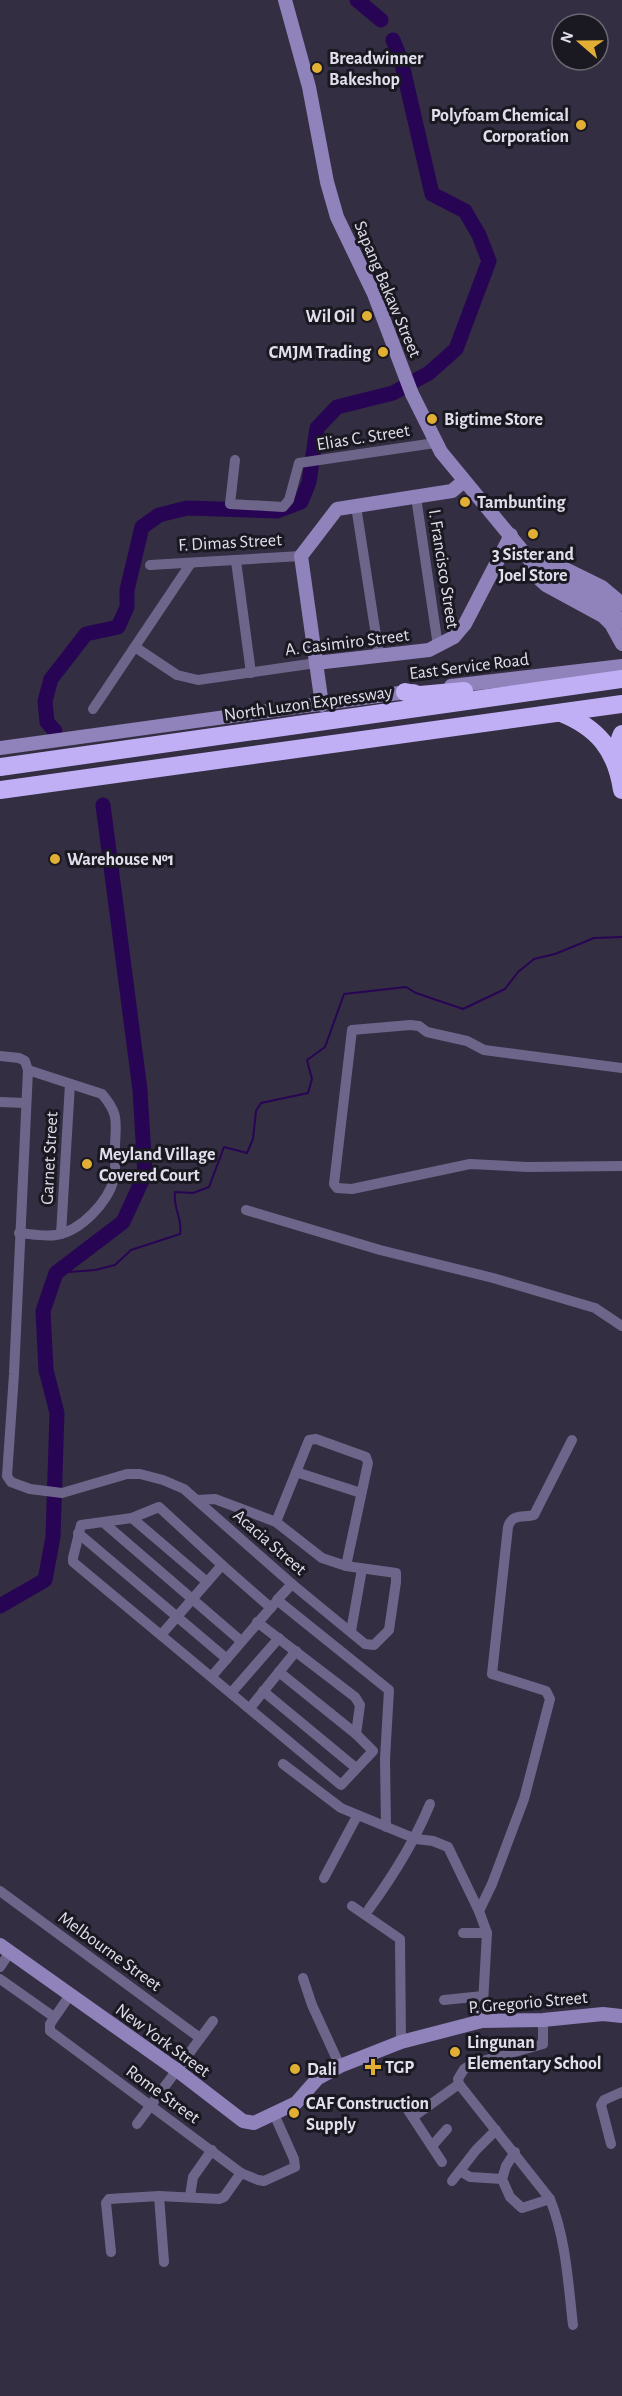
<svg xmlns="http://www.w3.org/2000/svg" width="622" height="2396" font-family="'Alegreya Sans',sans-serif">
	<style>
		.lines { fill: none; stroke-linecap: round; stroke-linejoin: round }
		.stream { stroke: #280554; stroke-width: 2 }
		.river { stroke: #280554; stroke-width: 15 }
		.street { stroke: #6e668a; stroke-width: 10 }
		.secondary { stroke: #9082bb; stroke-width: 14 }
		.highway { stroke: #c1aff6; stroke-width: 18 }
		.poi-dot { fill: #e1af34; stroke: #1a1821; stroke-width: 2 }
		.labels { text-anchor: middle; stroke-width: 6; stroke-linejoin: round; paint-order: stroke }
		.poi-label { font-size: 18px; font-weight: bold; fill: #e2dfec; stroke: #1a1821; text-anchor: start }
		.street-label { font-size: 18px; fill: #e2dfec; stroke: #1a1821 }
	</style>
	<rect width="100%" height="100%" fill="#332e41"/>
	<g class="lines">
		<path class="stream" d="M56,1273l39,-3 20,-5 16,-15 49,-16c3,-17 -7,-23 -5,-42l18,1 16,-6 15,-40 23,6 6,-14 3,-28 5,-8 47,-10 4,-14 -5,-19 18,-13 19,-53 62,-7 10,6 47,16 42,-20 13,-17 16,-13 21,-5 39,-16 28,-1"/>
		<g class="river">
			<path d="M357,0l24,20"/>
			<path d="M55,731l-8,-9 -2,-21 6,-22 35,-45 32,-7 9,-20v-17l15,-63 17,-12 28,-7 90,3 24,-9 8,-20 8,-54 20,-21 56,-14 36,-20 27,-24 33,-88 -10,-26 -14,-24 -33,-17 -31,-134 -8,-20"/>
			<path d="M0,1606l45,-26 8,-43 4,-124 -11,-43 -3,-59 13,-38 67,-51 22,-48 -5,-84 -37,-285"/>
		</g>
		<g class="street">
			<path d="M235,460l-5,44 53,3 6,-7 10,-37 136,-20"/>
			<path d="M416,497l22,149"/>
			<path d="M356,506l23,149"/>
			<path d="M236,561l15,112"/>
			<path d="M150,565l151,-9"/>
			<path d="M135,647l42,28 21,5 118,-17"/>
			<path d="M93,709l98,-146"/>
			<path d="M0,1056l19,2 6,3 3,9 -14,304 -7,102 4,6 19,7 32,4 65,-19h13l23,6 21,9 108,95 73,60 9,1 15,-15 7,-48v-9l-50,-7 -24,-8 -46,-36 -61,-23 -18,1"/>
			<path d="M622,1068l-138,-18 -17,-9 -40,-9 -8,-6 -9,-1 -58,5 -18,154 3,4 15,1 118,-25 58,3 94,-1"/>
			<path d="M0,1102l25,1"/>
			<path d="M246,1210l134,40 113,28 102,30 27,18"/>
			<path d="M19,1233c12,1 26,4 37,2 25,-4 52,-33 58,-56 2,-10 1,-23 1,-33 1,-25 4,-32 -13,-52l-74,-24"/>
			<path d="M61,1234l9,-150"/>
			<path d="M296,1472l65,21"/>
			<path d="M132,1518l75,64"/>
			<path d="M276,1522l33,-82 7,-1 50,18 2,6 -22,103"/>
			<path d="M104,1523l137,118"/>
			<path d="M78,1533l149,126"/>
			<path d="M222,1565l-63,-58 -27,11 -51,7 -8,33v4l268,223 32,-34 -17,-17 -77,-62"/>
			<path d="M292,1584l-15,16 112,90 -4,69 1,68"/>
			<path d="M257,1622l98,75 5,8 -4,29"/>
			<path d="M351,1631l11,-62"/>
			<path d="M161,1635l61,-70 49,43"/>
			<path d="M212,1676l62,-72"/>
			<path d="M263,1691l93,77"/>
			<path d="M231,1693l48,-55"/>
			<path d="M250,1708l46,-57"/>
			<path d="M283,1764l58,44 75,31 17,2 15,6 31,64 8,22 -5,88"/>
			<path d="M324,1878l33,-62"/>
			<path d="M0,1891l200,147"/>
			<path d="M352,1906l48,33 1,103"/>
			<path d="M369,1909c24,-33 45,-66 61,-105"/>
			<path d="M479,1911l13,-27 32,-85 26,-100 -4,-8 -54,-17 16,-147c4,-14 16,-9 26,-12l38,-75"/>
			<path d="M463,1933h24"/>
			<path d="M0,1967l10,-15"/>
			<path d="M303,1978l9,27 28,61"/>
			<path d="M0,1979l54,38"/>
			<path d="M70,1995l-20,29v7l191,142 17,7 6,1 31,-14 -1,-8 -20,-45"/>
			<path d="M444,2000l39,-4"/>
			<path d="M543,2020v24l-71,20 -8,5 -6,10 1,5 91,115c16,40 18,83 23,126"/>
			<path d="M404,2104l38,58"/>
			<path d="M413,2117l46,-33"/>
			<path d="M137,2124l76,-103"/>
			<path d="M611,2144l-10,-39 3,-5 18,-8"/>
			<path d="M432,2146l15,-17"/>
			<path d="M515,2152l-9,14 -4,13 8,18 12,11 28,-9"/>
			<path d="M460,2171l10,6 32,2"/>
			<path d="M452,2181l24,-31 20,-20"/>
			<path d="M159,2196l5,66"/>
			<path d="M190,2196l3,-19 19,-27"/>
			<path d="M111,2252l-5,-49 3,-4 50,-3 60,3 5,-2 17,-24"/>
		</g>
		<g class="secondary">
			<path d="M285,0l24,87 18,95 10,35 37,77 38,100 29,58 89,108 5,15 11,10 57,31 8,8 11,20"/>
			<path d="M530,560l75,44 17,18"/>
			<path d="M547,560l55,27 20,17"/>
			<path d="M316,663l113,-13 25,-13 11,-13 46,-89"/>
			<path d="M451,686l171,-20"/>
			<path d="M322,705l-21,-149 36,-47 115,-18 12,-10"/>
			<path d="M0,748l414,-57"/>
			<path d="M0,1945l178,126 65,50 11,2 42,-20 22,-25 22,-12 61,-24 81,-21 61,-1 60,-6 19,2"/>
		</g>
		<g class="highway">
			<path d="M405,692l15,3 44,-4"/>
			<path d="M561,713c37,15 55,37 61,77"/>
			<path d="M622,734c-5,10 -4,18 0,29"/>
			<path d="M0,767l622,-88"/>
			<path d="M0,790l622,-86"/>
		</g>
	</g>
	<g class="poi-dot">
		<circle cx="317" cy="68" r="6"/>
		<circle cx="581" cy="125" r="6"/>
		<circle cx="367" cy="316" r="6"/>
		<circle cx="383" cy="352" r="6"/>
		<circle cx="432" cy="419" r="6"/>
		<circle cx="465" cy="502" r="6"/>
		<circle cx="533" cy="534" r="6"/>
		<circle cx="55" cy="859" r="6"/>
		<circle cx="87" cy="1164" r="6"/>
		<circle cx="455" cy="2052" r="6"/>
		<path d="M370 2058h6v6h6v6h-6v6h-6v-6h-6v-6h6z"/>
		<circle cx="295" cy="2069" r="6"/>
		<circle cx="294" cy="2113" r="6"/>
	</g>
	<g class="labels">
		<g class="poi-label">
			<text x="329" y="64">Breadwinner<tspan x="329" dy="21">Bakeshop</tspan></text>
			<text x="569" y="121" text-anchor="end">Polyfoam Chemical<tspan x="569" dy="21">Corporation</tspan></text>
			<text x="355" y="322" text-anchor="end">Wil Oil</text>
			<text x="371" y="358" text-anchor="end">CMJM Trading</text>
			<text x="444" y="425">Bigtime Store</text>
			<text x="477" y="508">Tambunting</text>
			<text x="533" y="560" text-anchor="middle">3 Sister and<tspan x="533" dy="21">Joel Store</tspan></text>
			<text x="67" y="865">Warehouse №1</text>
			<text x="99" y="1160">Meyland Village<tspan x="99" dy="21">Covered Court</tspan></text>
			<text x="467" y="2048">Lingunan<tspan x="467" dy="21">Elementary School</tspan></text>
			<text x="385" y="2073">TGP</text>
			<text x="307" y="2075">Dali</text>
			<text x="306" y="2109">CAF Construction<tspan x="306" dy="21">Supply</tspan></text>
		</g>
		<g class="street-label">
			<text transform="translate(388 289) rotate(67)" y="6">Sapang Bakaw Street</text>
			<text transform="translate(363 437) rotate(-9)" y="6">Elias C. Street</text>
			<text transform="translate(230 542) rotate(-3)" y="6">F. Dimas Street</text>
			<text transform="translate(444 569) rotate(81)" y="6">I. Francisco Street</text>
			<text transform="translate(347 642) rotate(-7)" y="6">A. Casimiro Street</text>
			<text transform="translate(469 666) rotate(-7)" y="6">East Service Road</text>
			<text transform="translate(308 703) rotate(-8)" y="6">North Luzon Expressway</text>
			<text transform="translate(49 1158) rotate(-87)" y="6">Garnet Street</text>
			<text transform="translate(270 1542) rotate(41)" y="6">Acacia Street</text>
			<text transform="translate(110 1951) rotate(36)" y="6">Melbourne Street</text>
			<text transform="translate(528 2002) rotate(-5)" y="6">P. Gregorio Street</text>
			<text transform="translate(163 2040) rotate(36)" y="6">New York Street</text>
			<text transform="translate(163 2094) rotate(36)" y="6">Rome Street</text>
		</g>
	</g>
	<g transform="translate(580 42) rotate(290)"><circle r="28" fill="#1a1821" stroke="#6a6872" stroke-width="1.5"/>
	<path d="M0-4.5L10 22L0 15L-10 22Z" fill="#e1af34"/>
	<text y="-9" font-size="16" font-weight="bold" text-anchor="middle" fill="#e2dfec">N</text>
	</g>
</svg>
